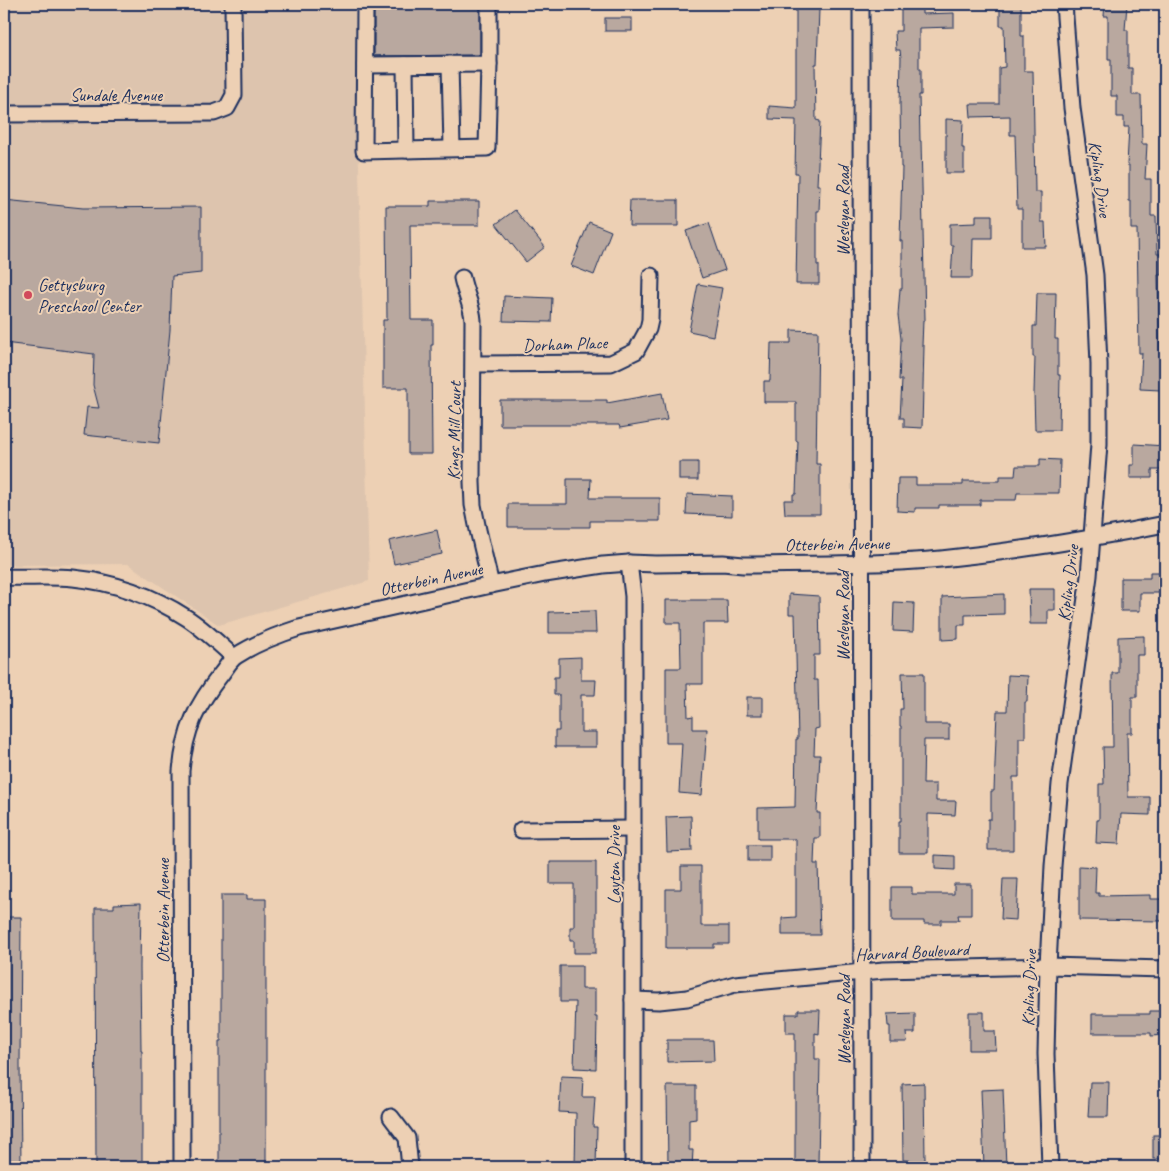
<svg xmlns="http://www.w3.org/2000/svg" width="1169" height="1171" font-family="Caveat,sans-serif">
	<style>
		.built { fill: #ddc4ae }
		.building { fill: #b9a89f; stroke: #1b2f5e }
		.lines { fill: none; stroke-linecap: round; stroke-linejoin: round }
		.minor-casing { stroke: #1b2f5e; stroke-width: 19 }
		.minor { stroke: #edd0b4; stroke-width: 15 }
		.poi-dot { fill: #d1495b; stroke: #edd0b4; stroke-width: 2 }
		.labels { text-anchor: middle; stroke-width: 4; stroke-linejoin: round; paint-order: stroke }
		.street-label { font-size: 18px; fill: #1b2f5e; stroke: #edd0b4 }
		.poi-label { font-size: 18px; fill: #1b2f5e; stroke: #edd0b4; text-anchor: start }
	</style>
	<rect width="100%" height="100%" fill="#edd0b4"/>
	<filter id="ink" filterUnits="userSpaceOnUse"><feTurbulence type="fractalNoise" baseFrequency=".02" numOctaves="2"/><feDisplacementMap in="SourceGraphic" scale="10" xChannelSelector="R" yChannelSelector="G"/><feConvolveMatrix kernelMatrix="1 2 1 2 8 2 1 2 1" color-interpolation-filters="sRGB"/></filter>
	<g filter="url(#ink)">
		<path class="built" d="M4,4h351l14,577 -150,44 -91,-61 -124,1z"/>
		<g class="building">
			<path d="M374,4h106v51l-106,1z"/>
			<path d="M796,4h18v5h5l-2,55h-2l1,56 4,1 -3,64h3l-1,26h-2v54h2v19h-23l2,-111h-3l1,-53 -27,-1v-13l27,2z"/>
			<path d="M901,4h21v10l32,-1v14l-35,1v41h2v26h-2l1,46h1l4,179h-2l-1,26h2l-2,82 -18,-1v-9h-4l2,-38h-3l2,-41 -3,-24 2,-26h2v-48h-2l2,-74h-1l-1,-63 1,-46 -1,-8h-4l-1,-19h6z"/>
			<path d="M1000,4h21v32h3v35h9l2,121h6v30h4l1,25h-24v-38h-5l-2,-74h-5v-19l-39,1 -1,-13h29v-36l6,-1 -1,-41h-4z"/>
			<path d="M1105,4h22l-2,26h3v38h4v27h9l1,49h5l-2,35h6v37h5l1,38h4v21h-3l2,88h2l-2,27 -20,-1 2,-36h-3l-2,-124h-6v-28h-2v-36h-2l2,-38h-5v-10h-7v-21h-6v-37h-3v-43h-4z"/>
			<rect x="605" y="18" width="27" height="13"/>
			<path d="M946,119l17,1 -1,28h2v25h-18z"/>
			<path d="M4,200l79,8 118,-1v66l-29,3 -2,54 -11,113 -75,-8 3,-28 12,1 -6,-23 1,-31 -90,-11z"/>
			<path d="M630,200h48v26h-49z"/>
			<path d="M430,201h49v24h-69l1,95h22v25h-2l1,109h-24v-66h-25v-68h4l-1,-114h44z"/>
			<path d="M515,210l30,37 -19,15 -30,-38z"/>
			<path d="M976,215h16v23h-19l-1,40h-21l2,-33h-3v-21l26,-1z"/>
			<path d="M589,222l22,9 -17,44 -23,-9z"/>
			<path d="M709,223l16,47 -23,8 -16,-47z"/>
			<path d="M698,284l24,4 -9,48 -24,-5z"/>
			<path d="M1037,293h19l-1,46h3v36h2l-1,55h-24l-1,-37 1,-36h-2v-31h3z"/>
			<path d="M504,296l48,2 -1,24 -48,-1z"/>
			<path d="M791,330l27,1 -2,133h4v50h-35l-1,-14h9v-6h3l2,-53h-2v-39h-32v-21h6l1,-38h20z"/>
			<path d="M662,393l5,27 -47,8 -1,-3h-119v-25h107v3z"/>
			<path d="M1134,444l31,2v24h-13v8h-22v-13h4z"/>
			<path d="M1040,459l20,1 -1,33h-42l-1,7h-36v5h-41v3h-24v4l-18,-1 1,-33h18v7h47v-4h37v-5h15l1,-10h24z"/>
			<rect x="679" y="462" width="19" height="18"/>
			<path d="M567,479h24l-1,19h70v23h-70v6h-82v-23h59z"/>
			<path d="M687,494l45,2v20l-46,-2z"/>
			<path d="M437,530l5,24 -48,10 -5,-23z"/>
			<path d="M1150,572h15v21h-25v18h-19v-33h29z"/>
			<path d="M1029,589h26v21h-7v14h-18z"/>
			<path d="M789,594l30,2 1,59h-6v25h4l1,48 -4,1 -1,26h6l-3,58h3v25h-5l-1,26h4l2,71h-38v-17l14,-1v-78h-38v-31l37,-1 1,-68h2l-3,-125h-6z"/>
			<path d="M1004,594v20l-39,1v10h-7v14l-16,1v-43z"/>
			<path d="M666,600h61l1,23h-25v61h-16l1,33 5,-1v13h14l-5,66 -23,-2 3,-50h-16v-75h15l-1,-45h-14z"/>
			<path d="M894,602l20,1 -1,29 -20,-1z"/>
			<path d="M595,611l1,22h-47v-21z"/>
			<path d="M1144,636v19h-7v42h-5v36h-5l1,64h22v18l-29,-1 -2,30 -23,-1 1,-23h2v-36h5l-1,-37h10l-1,-74h6v-36z"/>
			<path d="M581,657v23h15l-1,15h-14v37h15v15h-41v-16h4v-36h-5v-18h5v-19z"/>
			<path d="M902,673h22v51h25v16h-25l-1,44h13v17h20l-1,14 -27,-1v39h-29v-32h2v-95h-1v-17h3z"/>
			<path d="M1008,675l20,1 -1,26h-2v36h-6v39h-6v73h-25v-31h3v-28h3l3,-80h10z"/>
			<rect x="747" y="697" width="16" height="18"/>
			<path d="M691,816l1,35 -25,1 -1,-35z"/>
			<rect x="748" y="845" width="22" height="16"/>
			<path d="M935,855l20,1v14l-20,-1z"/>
			<path d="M550,862h46v91h-22v-13h-4v-13h4v-43h-24z"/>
			<path d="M681,866h20v60h28v18h-15v4h-48v-59h15z"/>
			<path d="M1079,866l17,1 -1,26h4v3l51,-1v4h15v22l-86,-1z"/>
			<path d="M1003,879h15l-2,41 -15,-1z"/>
			<path d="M954,884h17v31h-13l1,5h-18v4h-17v-3h-32v-34h20v7h42z"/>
			<path d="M221,895h26v4h19v268h-47v-126h2z"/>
			<path d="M141,903l-1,64 1,84h1v116h-46l-1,-259h19v-4z"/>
			<path d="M4,917h17l-1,148 1,102h-17z"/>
			<path d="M560,966h22v23h13v28h2l-1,52 -22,-1 2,-66h-16z"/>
			<path d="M798,1010h22l-1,24 -4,-1v26h5l-2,105h-23v-131h-9v-19h12z"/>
			<path d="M1150,1011h15v24l-14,1v-3h-59v-19h58z"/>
			<path d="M969,1012h15v19h11l1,19h-27z"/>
			<path d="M915,1013v20h-9l1,9h-17v-16h-2l-1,-12z"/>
			<path d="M667,1040h46l1,21 -47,1z"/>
			<path d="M561,1076l22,1 -1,20h13l-2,30h4l-1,40h-21l1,-54 -17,-1z"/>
			<path d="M1090,1082h19l-1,35h-20z"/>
			<path d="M924,1083l1,78 -22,-1 -1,-76z"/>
			<path d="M667,1086h29v33l-7,1v30h4l-1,17h-24z"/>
			<path d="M1003,1089l3,78h-22l-3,-77z"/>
			<rect x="1153" y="1135" width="12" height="24"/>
		</g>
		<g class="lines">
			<defs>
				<g id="minor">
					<path d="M365,4l-1,147 123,-3 2,-84"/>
					<path d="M861,4l1,1163"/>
					<path d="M450,64l2,84"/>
					<path d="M365,65l124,-1v-60"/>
					<path d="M405,65l1,85"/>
					<path d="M4,114l210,-1 13,-5 7,-13 -1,-91"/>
					<path d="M462,278c3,15 10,27 11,42l-1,162 1,23 5,25 13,55"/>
					<path d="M474,364l137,-1 25,-12 12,-22 2,-9 1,-44"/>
					<path d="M629,563l4,33v571"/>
					<path d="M4,577c22,1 46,-1 69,1 40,4 80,18 114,40 17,11 32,26 47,39"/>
					<path d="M521,830l112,-1"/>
					<path d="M633,1000l26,1 28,-3 48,-14 149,-14 164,-4 117,3"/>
					<path d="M391,1117l16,21 3,29"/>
					<path d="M182,1167l-1,-396c4,-42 15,-65 41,-98 4,-5 8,-13 14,-17 20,-13 41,-21 63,-28l192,-43 54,-11 58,-9 26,-2 27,1 67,-1 20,2c66,-1 132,0 198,-6 75,-8 150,-20 224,-35"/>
					<path d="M1050,1167l-4,-113 2,-88 5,-100 7,-82 29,-208 10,-132v-80l-4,-89 -23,-167 -8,-104"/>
				</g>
			</defs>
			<use href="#minor" class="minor-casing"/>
			<use href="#minor" class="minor"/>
		</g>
	</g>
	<circle class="poi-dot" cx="28" cy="295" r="5"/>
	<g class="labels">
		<g class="street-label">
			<text x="116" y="101">Sundale Avenue</text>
			<text transform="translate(1100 179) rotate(82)" y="6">Kipling Drive</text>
			<text transform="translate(843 211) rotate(-90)" y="6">Wesleyan Road</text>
			<text transform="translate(565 344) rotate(-2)" y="6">Dorham Place</text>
			<text transform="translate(454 431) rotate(-89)" y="6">Kings Mill Court</text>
			<text transform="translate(837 544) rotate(-1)" y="6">Otterbein Avenue</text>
			<text transform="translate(431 579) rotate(-12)" y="6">Otterbein Avenue</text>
			<text transform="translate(1068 583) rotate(-83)" y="6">Kipling Drive</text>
			<text transform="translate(843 616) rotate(-90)" y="6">Wesleyan Road</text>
			<text transform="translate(614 865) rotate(-90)" y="6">Layton Drive</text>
			<text transform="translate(163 911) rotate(-90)" y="6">Otterbein Avenue</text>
			<text transform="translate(912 952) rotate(-3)" y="6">Harvard Boulevard</text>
			<text transform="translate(1029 988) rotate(-88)" y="6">Kipling Drive</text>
			<text transform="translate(844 1020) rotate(-90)" y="6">Wesleyan Road</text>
		</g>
		<g class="poi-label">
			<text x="38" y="291">Gettysburg<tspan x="38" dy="21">Preschool Center</tspan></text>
		</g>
	</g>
	<rect width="1169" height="1171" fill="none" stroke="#edd0b4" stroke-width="20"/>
	<rect x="10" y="10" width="1149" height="1151" fill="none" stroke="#1b2f5e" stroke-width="2" filter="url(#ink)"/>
</svg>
